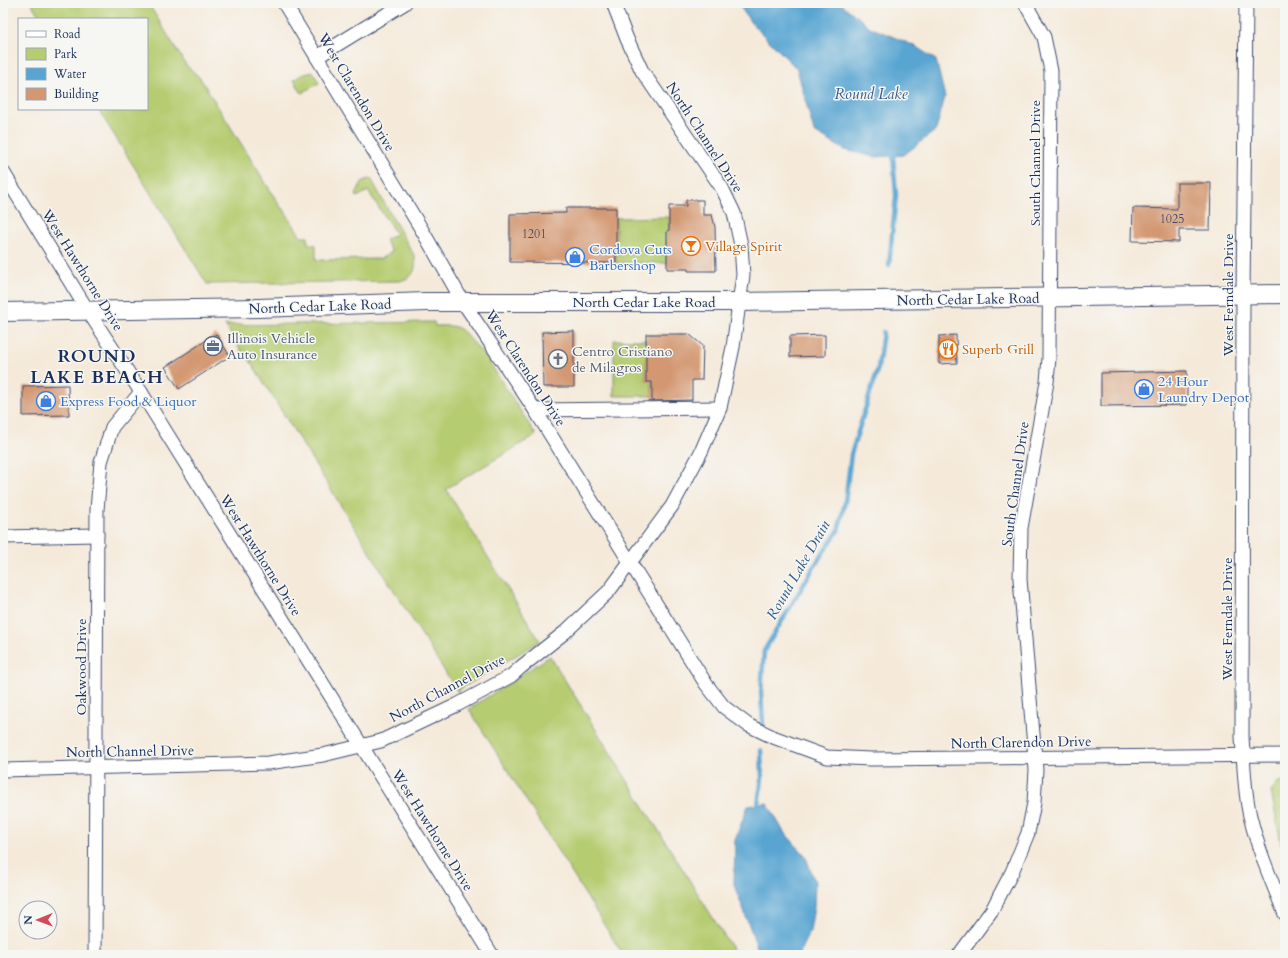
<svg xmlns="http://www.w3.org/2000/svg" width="1288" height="958" font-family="Cardo,serif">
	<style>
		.green { fill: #b6cc71; stroke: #687e68 }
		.water { fill: #59a5d2; stroke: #3a6a98 }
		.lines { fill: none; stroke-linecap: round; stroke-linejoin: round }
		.stream { stroke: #59a5d2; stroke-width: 4.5 }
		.building { fill: #d39872 }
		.street-casing { stroke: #3c4b71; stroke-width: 15 }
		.secondary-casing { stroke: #3c4b71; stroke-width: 20 }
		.street { stroke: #fff; stroke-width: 13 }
		.secondary { stroke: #fff; stroke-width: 18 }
		.labels { text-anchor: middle; stroke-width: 3; stroke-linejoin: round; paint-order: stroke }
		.number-label { font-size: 12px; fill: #494963 }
		.street-label { font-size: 14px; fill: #1b2f5e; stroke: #f6f6f2 }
		.food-label { font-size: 14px; fill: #c56008; stroke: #f6f6f2; text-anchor: start }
		.shop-label { font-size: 14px; fill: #366cbe; stroke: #f6f6f2; text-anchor: start }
		.service-label { font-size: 14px; fill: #4e5e75; stroke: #f6f6f2; text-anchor: start }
		.worship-label { font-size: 14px; fill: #5b616d; stroke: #f6f6f2; text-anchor: start }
		.water-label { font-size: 15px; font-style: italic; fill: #315887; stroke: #f6f6f2 }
		.district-label { font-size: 18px; font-weight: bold; letter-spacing: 1px; fill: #1b2f5e; stroke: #f6f6f2 }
	</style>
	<rect width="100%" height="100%" fill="#f6f6f2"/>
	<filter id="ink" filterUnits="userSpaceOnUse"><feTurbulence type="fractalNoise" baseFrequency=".025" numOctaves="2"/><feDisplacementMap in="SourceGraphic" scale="8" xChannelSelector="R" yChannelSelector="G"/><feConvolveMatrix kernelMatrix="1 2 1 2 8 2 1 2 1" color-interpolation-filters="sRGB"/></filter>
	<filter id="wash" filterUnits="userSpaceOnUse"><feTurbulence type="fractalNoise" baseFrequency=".012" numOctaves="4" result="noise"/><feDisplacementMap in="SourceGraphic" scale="16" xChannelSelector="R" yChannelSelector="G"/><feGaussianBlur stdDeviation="0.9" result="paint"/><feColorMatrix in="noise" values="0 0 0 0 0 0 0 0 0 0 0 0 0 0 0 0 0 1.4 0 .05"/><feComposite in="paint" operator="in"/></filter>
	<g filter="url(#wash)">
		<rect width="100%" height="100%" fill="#f5eada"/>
		<g class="green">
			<path d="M31,3h117l38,62 14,13 82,131 1,-1 18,29h7v7l8,1v15l64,-1 12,-7 -7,-12 11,-6 -28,-43 -11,6 -1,-3 6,-12 9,-4 11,21 33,58c1,14 -1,20 -15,24l-193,3 -109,-175h49v-90h-106z"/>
			<path d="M313,72l6,11 -17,10 -1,-1 -7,-12 7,-5z"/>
			<path d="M669,217v13l-2,1v32h-51v-45z"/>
			<path d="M434,322l1,4c10,0 20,-2 28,5l23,26 50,78 -90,54 94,152 -83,50 -213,-340 -2,1 -17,-27z"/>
			<path d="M614,340h32v41l6,1v14h-38z"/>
			<path d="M550,656l186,299h-113l-154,-246z"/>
			<path d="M1285,781v72l-4,-10 -10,-51 7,-10z"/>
		</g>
		<g class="water">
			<path d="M738,3h102l30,24 45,19 21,14 9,37 -9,33 -32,25 -29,2 -30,-7 -31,-18 -17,-63 -46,-46z"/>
			<path d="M767,803l17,29 21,23 10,27 -1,25 -4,24 -9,18 -1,6h-40l-26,-71 1,-45 13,-33z"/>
		</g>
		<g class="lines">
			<g class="stream">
				<path d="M889,265l7,-70 -3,-39"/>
				<path d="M763,725l-2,-32 3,-42 56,-94 18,-26 7,-28 6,-49 27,-86 5,-36"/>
				<path d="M757,810l5,-32 -1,-28"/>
			</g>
		</g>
		<g id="blocks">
			<g class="building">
				<path d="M1177,183h34l-1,47h-31v12l-47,-1 1,-33 44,1z"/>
				<path d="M686,200h17v15h9l3,12 1,44h-28v-2h-21v-38l2,-1v-24h17z"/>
				<path d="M566,208h50v55l-106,-1v-48l56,-1z"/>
				<path d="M574,331v56h-31l-1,-55z"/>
				<path d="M216,334l14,22 -51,33 -14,-22z"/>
				<path d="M646,334h43l14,12 -1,34h-10v20l-40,1v-19h-6z"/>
				<path d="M825,335v21l-35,1v-21z"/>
				<path d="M956,335l1,28 -18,1v-28z"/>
				<path d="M1187,371v34l-86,1v-33z"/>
				<path d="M68,385l1,30 -46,1v-30z"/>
			</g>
		</g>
	</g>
	<g filter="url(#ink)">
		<use href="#blocks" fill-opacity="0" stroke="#3c4b71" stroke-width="1"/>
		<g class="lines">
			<defs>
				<g id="street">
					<path d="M284,3l138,227 41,72 72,108 171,274 18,23 24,18 25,12 54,20 44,2 414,-4"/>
					<path d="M1246,3l-3,292 -1,442c2,27 2,54 8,79 8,34 22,66 35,98"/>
					<path d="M317,57l88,-54"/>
					<path d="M3,172l85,139 53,81 351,563"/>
					<path d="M535,410l185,-2"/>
					<path d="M3,537l94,-2"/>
					<path d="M3,770l265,-7 55,-8 58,-14 76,-36 54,-29 10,-9 43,-34 45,-42 63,-85 29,-54 19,-44 13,-61 10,-72 -2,-30 -7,-32 -12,-25 -80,-117 -15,-32 -14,-36"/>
					<path d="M95,955l2,-445 4,-48 11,-35 29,-35"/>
					<path d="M959,955l33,-45 20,-38 16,-39 6,-30 2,-33 -16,-191 1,-51 26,-146 2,-24 2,-287 -7,-34 -19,-34"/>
				</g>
				<path id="secondary" d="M3,312l255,-4 168,-6h314l545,-8"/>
			</defs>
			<use href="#street" class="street-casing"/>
			<use href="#secondary" class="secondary-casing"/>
			<use href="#street" class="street"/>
			<use href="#secondary" class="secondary"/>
		</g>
	</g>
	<defs>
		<symbol id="bar-ring" viewBox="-11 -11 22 22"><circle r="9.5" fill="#f6f6f2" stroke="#e8710a" stroke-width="1.5"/><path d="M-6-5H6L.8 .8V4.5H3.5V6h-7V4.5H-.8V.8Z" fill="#e8710a"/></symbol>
		<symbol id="shop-ring" viewBox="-11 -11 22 22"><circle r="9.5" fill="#f6f6f2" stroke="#3f7fe0" stroke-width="1.5"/><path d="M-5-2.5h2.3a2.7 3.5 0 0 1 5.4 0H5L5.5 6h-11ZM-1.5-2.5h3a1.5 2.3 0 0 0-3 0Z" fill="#3f7fe0"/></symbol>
		<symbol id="office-ring" viewBox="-11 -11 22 22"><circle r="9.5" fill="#f6f6f2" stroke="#5c6f8a" stroke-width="1.5"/><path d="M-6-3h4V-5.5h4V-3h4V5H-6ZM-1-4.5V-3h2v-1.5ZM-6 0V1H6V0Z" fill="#5c6f8a"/></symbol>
		<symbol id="restaurant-ring" viewBox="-11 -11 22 22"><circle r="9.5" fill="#f6f6f2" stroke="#e8710a" stroke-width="1.5"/><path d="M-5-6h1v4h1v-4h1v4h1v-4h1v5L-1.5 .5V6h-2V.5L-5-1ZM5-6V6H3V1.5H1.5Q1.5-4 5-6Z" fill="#e8710a"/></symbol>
		<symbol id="church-ring" viewBox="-11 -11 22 22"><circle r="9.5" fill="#f6f6f2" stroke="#6b7280" stroke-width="1.5"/><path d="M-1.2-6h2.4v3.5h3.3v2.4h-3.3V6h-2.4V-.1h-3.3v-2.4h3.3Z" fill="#6b7280"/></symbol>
	</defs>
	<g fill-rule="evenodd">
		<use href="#bar-ring" x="680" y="235" width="22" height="22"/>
		<use href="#shop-ring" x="564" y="246" width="22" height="22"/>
		<use href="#office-ring" x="202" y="335" width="22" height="22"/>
		<use href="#restaurant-ring" x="937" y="338" width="22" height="22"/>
		<use href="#church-ring" x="547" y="348" width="22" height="22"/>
		<use href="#shop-ring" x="1133" y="378" width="22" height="22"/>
		<use href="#shop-ring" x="35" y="390" width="22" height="22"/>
	</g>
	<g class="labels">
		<g class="number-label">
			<text x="1172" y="223">1025</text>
			<text x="534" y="238">1201</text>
		</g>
		<g class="street-label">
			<text transform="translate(357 92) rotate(59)" y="5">West Clarendon Drive</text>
			<text transform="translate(705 137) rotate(57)" y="5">North Channel Drive</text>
			<text transform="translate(1035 163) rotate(-90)" y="5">South Channel Drive</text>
			<text transform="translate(83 270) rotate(58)" y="5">West Hawthorne Drive</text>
			<text transform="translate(1228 295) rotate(-90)" y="5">West Ferndale Drive</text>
			<text transform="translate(968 299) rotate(-1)" y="5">North Cedar Lake Road</text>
			<text x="644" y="307">North Cedar Lake Road</text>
			<text transform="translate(320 306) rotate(-2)" y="5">North Cedar Lake Road</text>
			<text transform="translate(526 368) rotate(57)" y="5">West Clarendon Drive</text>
			<text transform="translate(1015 484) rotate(-82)" y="5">South Channel Drive</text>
			<text transform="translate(261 555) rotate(58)" y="5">West Hawthorne Drive</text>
			<text transform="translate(1227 619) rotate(-90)" y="5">West Ferndale Drive</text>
			<text transform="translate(81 667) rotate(-90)" y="5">Oakwood Drive</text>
			<text transform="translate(447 688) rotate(-28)" y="5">North Channel Drive</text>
			<text transform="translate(1021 742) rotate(-1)" y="5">North Clarendon Drive</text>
			<text transform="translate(130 751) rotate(-1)" y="5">North Channel Drive</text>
			<text transform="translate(433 830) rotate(58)" y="5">West Hawthorne Drive</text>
		</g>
		<g class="food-label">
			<text x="705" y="251">Village Spirit</text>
			<text x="962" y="354">Superb Grill</text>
		</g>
		<g class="shop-label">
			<text x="589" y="254">Cordova Cuts<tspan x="589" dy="16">Barbershop</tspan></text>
			<text x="1158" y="386">24 Hour<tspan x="1158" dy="16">Laundry Depot</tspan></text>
			<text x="60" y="406">Express Food &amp; Liquor</text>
		</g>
		<g class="service-label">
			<text x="227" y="343">Illinois Vehicle<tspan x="227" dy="16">Auto Insurance</tspan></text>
		</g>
		<g class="worship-label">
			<text x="572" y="356">Centro Cristiano<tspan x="572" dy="16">de Milagros</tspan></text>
		</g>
		<g class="water-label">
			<text x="871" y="99">Round Lake</text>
			<text transform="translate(798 570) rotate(-60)" y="5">Round Lake Drain</text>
		</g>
		<g class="district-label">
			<text x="97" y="362">ROUND<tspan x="97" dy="21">LAKE BEACH</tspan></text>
		</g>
	</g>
	<rect width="1288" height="958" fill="none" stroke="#f6f6f2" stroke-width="16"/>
	<rect x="18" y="18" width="130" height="92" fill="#f6f6f2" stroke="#9ea6b7"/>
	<rect x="26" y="31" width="20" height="6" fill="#ffffff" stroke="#9ea6b7"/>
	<text x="54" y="38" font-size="12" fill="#1b2f5e">Road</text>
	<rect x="26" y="48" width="20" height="12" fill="#b6cc71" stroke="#9ea6b7"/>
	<text x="54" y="58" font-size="12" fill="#1b2f5e">Park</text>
	<rect x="26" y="68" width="20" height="12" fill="#59a5d2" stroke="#9ea6b7"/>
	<text x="54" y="78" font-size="12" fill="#1b2f5e">Water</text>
	<rect x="26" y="88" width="20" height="12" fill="#d39872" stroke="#9ea6b7"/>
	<text x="54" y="98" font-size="12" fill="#1b2f5e">Building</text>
	<g transform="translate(38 920) rotate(269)"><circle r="19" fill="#f6f6f2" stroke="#9ea6b7"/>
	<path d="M0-3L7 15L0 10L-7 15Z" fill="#d1495b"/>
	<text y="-6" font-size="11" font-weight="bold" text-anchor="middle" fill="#1b2f5e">N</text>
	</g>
</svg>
